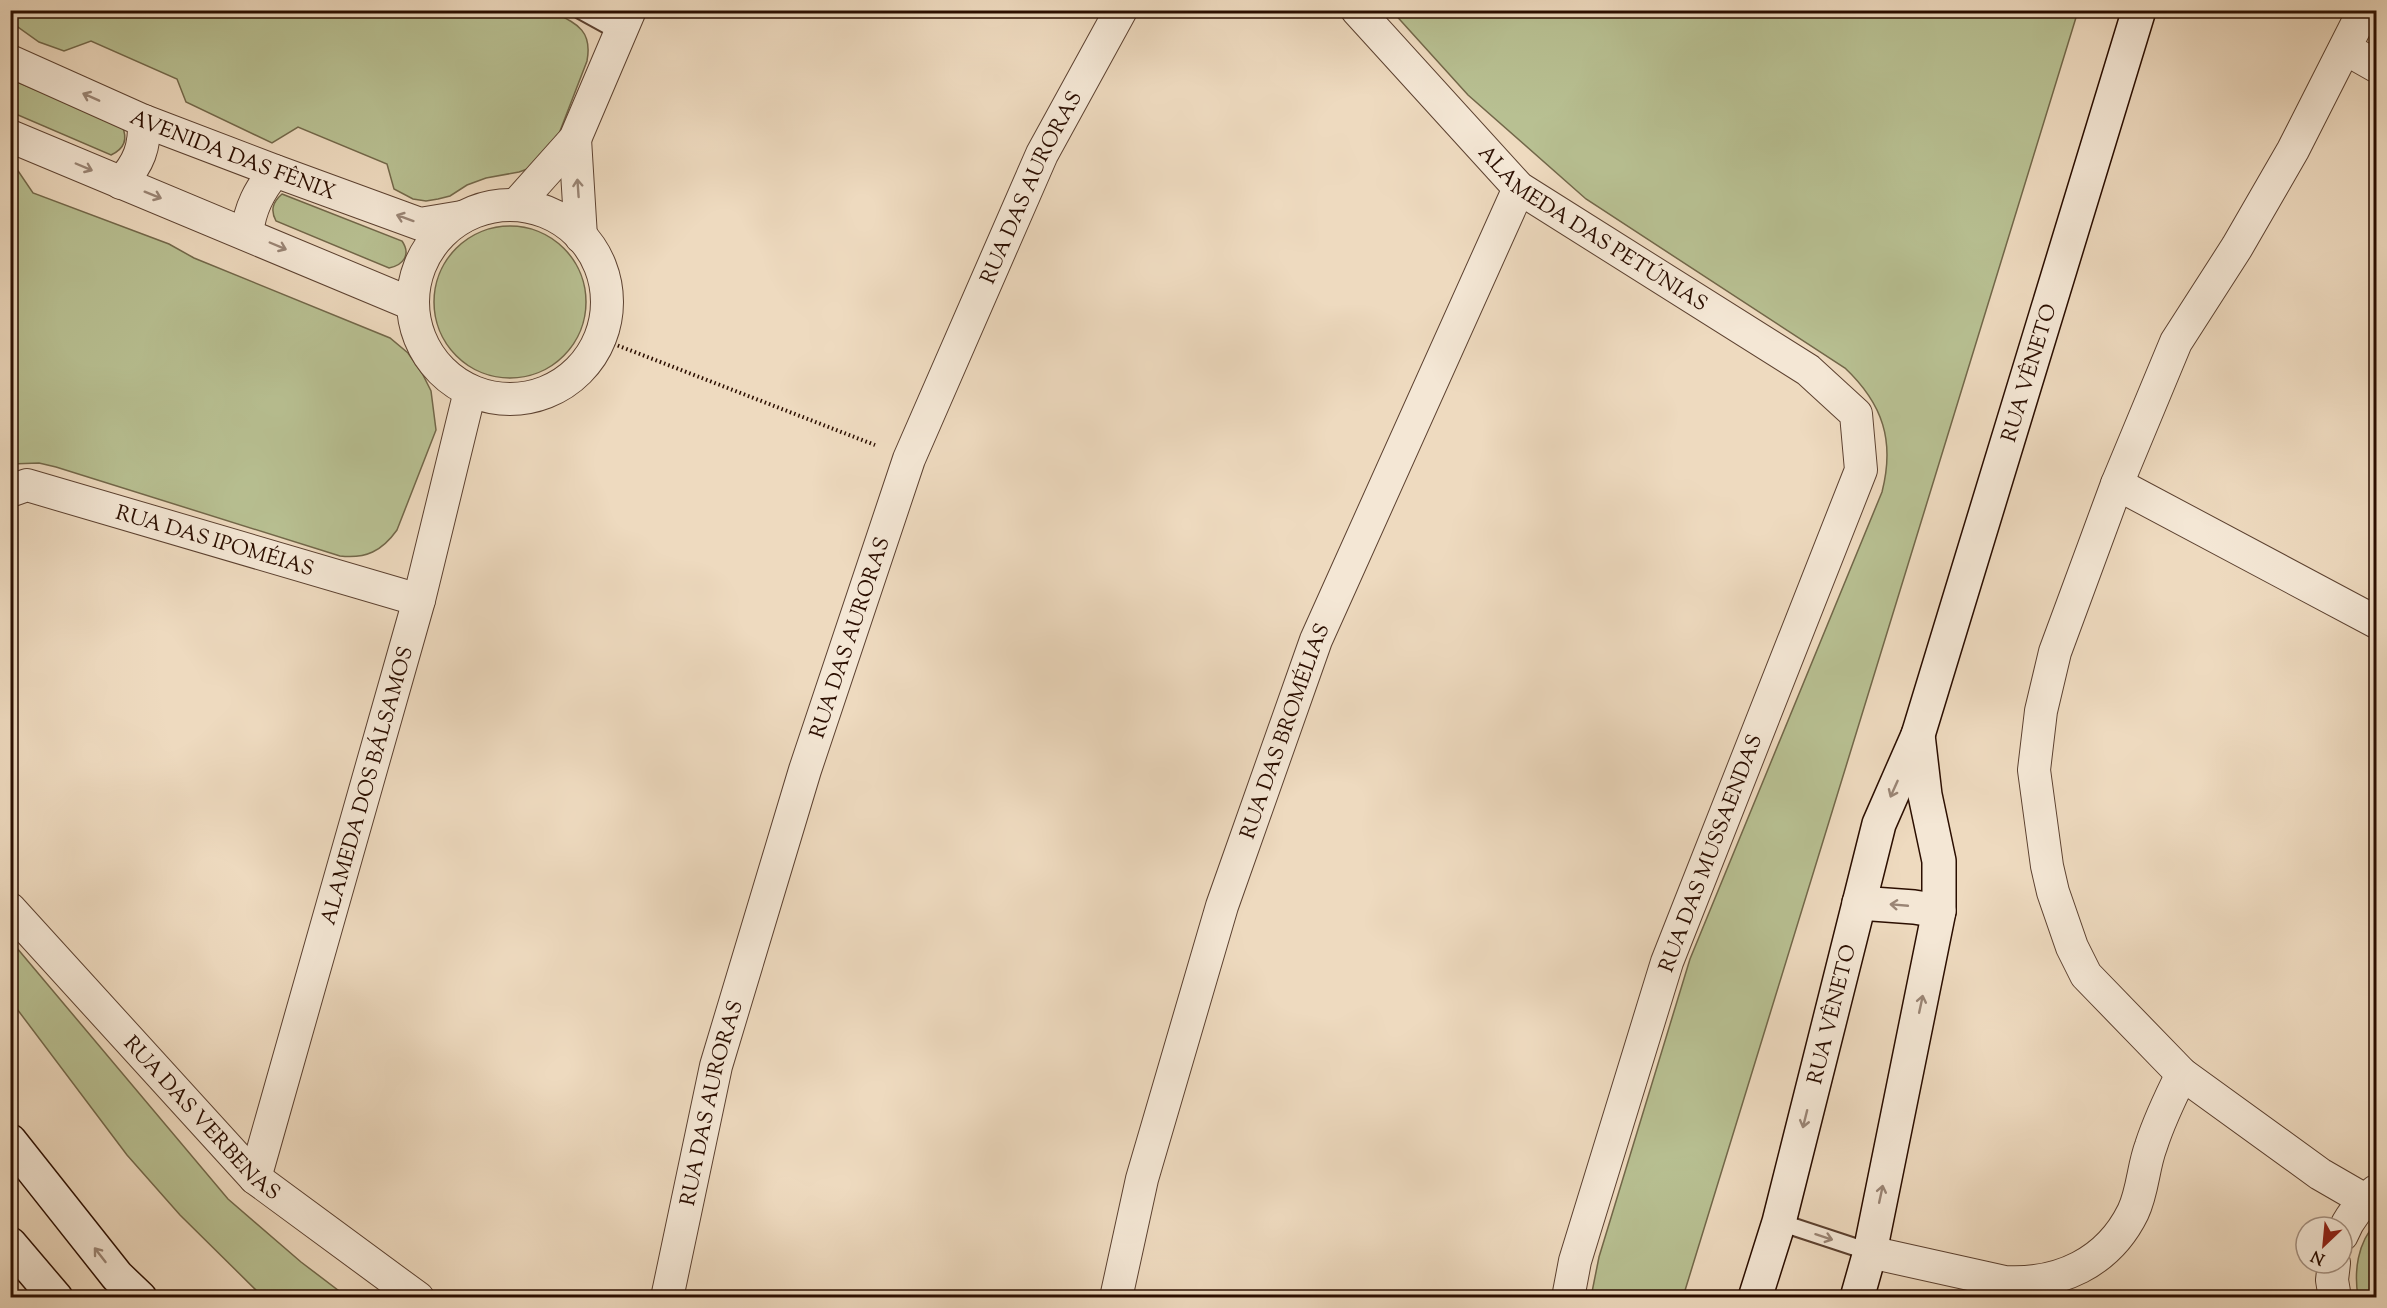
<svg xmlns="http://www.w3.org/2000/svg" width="2387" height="1308" font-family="'Sorts Mill Goudy',serif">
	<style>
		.green { fill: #b8c092; stroke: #726749; stroke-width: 1.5 }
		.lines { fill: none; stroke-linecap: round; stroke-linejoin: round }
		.lane-casing { stroke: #5c4130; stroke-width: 20 }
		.street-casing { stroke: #5c4130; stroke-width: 34 }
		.secondary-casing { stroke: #2b0e00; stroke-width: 36 }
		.path { stroke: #2b0e00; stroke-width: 4; stroke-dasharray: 1.5 3; stroke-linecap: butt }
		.lane { stroke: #f4e7d5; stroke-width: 16 }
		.street { stroke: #f4e7d5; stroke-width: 32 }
		.secondary { stroke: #f4e7d5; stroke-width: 33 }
		.oneway { stroke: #9a8575 }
		.labels { text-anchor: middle; stroke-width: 4.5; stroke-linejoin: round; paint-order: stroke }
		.street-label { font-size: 21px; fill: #2b0e00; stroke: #f4e7d5 }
	</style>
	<rect width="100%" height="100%" fill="#eedabf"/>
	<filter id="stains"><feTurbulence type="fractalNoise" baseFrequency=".00333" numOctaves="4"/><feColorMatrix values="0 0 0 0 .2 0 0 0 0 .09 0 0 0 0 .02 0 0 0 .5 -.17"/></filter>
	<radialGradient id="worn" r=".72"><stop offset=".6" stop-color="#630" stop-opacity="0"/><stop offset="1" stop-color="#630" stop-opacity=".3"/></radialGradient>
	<g class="green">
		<path d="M10,11h541c24,12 42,18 36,50l-32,83 -22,23 -14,5 -33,6 -19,7 -17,11 -12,3 -12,2 -13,-2 -19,-10 -7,-25 -89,-37 -26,16 -86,-41 -9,-23 -86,-38 -27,10 -25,-9 -28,-20z"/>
		<path d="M1392,11h686l-395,1286h-92l8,-40 91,-298 192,-467c13,-51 1,-88 -37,-124l-259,-169 -118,-104z"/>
		<path d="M10,79l112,47c6,13 2,23 -11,29l-100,-43z"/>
		<path d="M10,159l23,34 136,51 25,14 196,80 18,15 14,20 9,18 5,39 -39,100c-15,21 -31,29 -57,26l-284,-89 -17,-4 -28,1z"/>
		<path d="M282,194l120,47c9,13 2,24 -13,27l-113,-47c-6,-11 -3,-19 6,-27z"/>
		<circle cx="510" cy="302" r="76"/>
		<path d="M11,941l217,258 73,63 46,35h-84l-83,-82 -53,-60 -116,-154z"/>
		<path d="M2376,1223v74h-18c-4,-25 -1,-54 18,-74z"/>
	</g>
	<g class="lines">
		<defs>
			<g id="lane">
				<path d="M580,10l40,22"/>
				<path d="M1779,1222l91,30"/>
			</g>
			<g id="street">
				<path id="s1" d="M1357,10l162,178 289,182 48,44 5,56 -194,492 -92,299 -7,37"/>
				<path d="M2364,10l-71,140 -56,97 -61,95 -59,142 -62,168 -14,59 -7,59 13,96 6,26 19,55 14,28 96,99 138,100 45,26"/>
				<path d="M2346,49l30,17"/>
				<path id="s2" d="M10,61l134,60 131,50 145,53 42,-7"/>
				<path d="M10,136l402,168"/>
				<path d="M575,139l6,98"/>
				<path d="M121,183c18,-20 24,-36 23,-62"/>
				<path d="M516,205l59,-66 55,-129"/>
				<circle cx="510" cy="302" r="97"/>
				<path d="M247,233c3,-25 12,-42 28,-62"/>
				<path d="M2117,484l259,138"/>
				<path id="s3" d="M10,491l17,-6 392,115"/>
				<path id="s4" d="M10,909l245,269 163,120"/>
				<path id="s5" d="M255,1178l164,-578 51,-209"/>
				<path d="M2342,1235c7,-18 19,-32 34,-44"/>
				<path d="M1870,1252l135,30c54,3 103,-19 128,-70 10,-21 10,-45 18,-66 8,-25 19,-48 31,-72"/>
				<path d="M2334,1263l-2,17 3,18"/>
				<path id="s6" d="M667,1298l49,-232 89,-296 104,-311 133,-305 79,-144"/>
				<path id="s7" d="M1116,1298l26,-119 80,-273 94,-266 203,-452"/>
			</g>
			<g id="secondary">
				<path d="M1859,903l55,4 25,4"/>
				<path d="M10,1141l107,135 23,22"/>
				<path d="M10,1244l46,54"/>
				<path id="s8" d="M1755,1298l24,-76 100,-398 39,-89 221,-725"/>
				<path d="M1857,1298l13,-46 69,-341v-50l-14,-66 -7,-60"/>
			</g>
		</defs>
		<use href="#lane" class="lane-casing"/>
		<use href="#street" class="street-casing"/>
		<use href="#secondary" class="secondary-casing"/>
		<path class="path" d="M601,339l274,106"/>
		<use href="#lane" class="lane"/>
		<use href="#street" class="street"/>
		<use href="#secondary" class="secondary"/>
	</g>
	<defs><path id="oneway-shaft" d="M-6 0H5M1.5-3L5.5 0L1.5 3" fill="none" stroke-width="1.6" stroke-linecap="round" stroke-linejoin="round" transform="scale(1.5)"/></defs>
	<g class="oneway">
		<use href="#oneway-shaft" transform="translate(91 97) rotate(-156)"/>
		<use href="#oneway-shaft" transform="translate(84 167) rotate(23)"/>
		<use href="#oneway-shaft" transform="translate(578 188) rotate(-94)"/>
		<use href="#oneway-shaft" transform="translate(153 195) rotate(22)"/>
		<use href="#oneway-shaft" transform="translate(405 218) rotate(-160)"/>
		<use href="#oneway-shaft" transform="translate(278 246) rotate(23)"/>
		<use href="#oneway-shaft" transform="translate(1894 789) rotate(114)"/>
		<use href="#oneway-shaft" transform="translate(1899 905) rotate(-175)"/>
		<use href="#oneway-shaft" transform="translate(1921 1004) rotate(-78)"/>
		<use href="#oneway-shaft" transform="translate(1805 1119) rotate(104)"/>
		<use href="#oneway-shaft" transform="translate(1881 1194) rotate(-78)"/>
		<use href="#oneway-shaft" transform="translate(1824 1237) rotate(18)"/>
		<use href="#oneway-shaft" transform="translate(100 1255) rotate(-128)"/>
	</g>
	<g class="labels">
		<g class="street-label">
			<text dy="7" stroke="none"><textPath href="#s2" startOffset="242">AVENIDA DAS FÊNIX</textPath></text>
			<text dy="7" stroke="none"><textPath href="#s6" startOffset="1172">RUA DAS AURORAS</textPath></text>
			<text dy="7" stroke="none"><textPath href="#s1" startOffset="324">ALAMEDA DAS PETÚNIAS</textPath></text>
			<text dy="7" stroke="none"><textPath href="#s8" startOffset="966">RUA VÊNETO</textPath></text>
			<text dy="7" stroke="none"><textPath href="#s3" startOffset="214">RUA DAS IPOMÉIAS</textPath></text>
			<text dy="7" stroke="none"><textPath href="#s6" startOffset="686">RUA DAS AURORAS</textPath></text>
			<text dy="7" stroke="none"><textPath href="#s7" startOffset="592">RUA DAS BROMÉLIAS</textPath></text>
			<text dy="7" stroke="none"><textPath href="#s5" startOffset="408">ALAMEDA DOS BÁLSAMOS</textPath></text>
			<text transform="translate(1710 853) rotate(-69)" y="7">RUA DAS MUSSAENDAS</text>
			<text dy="7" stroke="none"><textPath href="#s8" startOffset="294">RUA VÊNETO</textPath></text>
			<text dy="7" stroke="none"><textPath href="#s6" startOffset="200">RUA DAS AURORAS</textPath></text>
			<text dy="7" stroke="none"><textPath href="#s4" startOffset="284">RUA DAS VERBENAS</textPath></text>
		</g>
	</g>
	<rect width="2387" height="1308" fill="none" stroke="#eedabf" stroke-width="36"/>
	<rect x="12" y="12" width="2363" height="1284" fill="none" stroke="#2b0e00" stroke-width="3"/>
	<rect x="18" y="18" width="2351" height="1272" fill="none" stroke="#2b0e00" stroke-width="1.5"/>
	<g transform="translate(2324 1245) rotate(206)"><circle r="28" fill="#f4e7d5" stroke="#a49080" stroke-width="1.5"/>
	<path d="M0-4.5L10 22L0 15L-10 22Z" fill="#8f2418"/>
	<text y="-9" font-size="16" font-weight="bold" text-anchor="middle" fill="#2b0e00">N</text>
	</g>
	<rect width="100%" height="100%" filter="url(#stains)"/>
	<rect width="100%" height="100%" fill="url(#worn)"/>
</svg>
